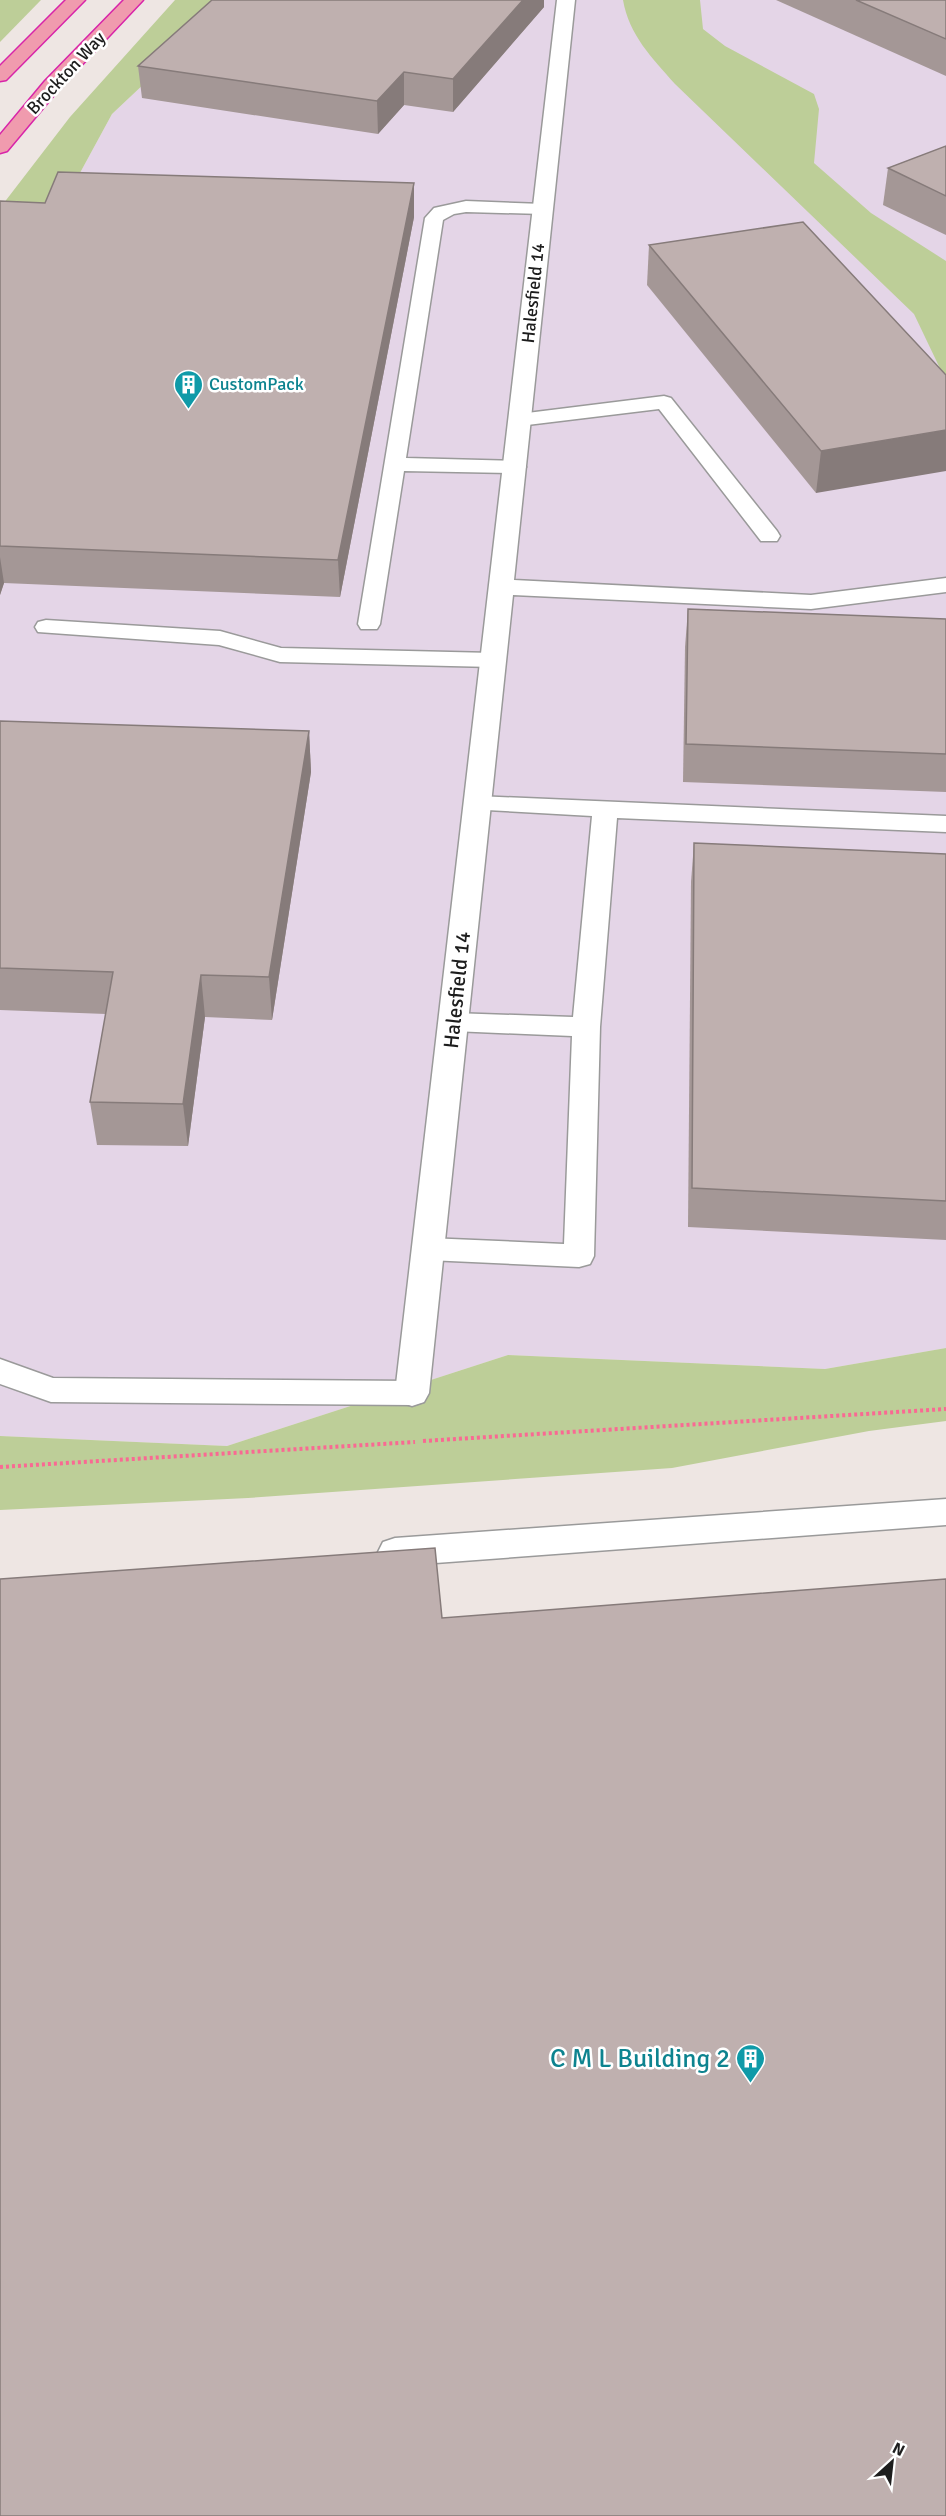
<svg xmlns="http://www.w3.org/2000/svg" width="946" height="2516" font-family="Signika,sans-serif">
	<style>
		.industrial { fill: #e4d5e7 }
		.forest { fill: #bdce98 }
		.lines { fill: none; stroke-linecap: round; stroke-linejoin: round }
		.service-casing { stroke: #9a9a9a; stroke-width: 3 }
		.minor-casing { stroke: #9a9a9a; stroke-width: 3 }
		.trunk-casing { stroke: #d824a9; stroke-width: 3 }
		.path { stroke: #f96993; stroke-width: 4; stroke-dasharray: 3 3; stroke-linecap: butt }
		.service { fill: #fff; fill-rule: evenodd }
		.minor { fill: #fff; fill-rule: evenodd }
		.trunk { fill: #f09bae; fill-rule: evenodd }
		.wall { fill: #a49796 }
		.shaded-wall { fill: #867b7a }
		.building { fill: #bfb0af; stroke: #867b7a; stroke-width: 1.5 }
		.labels { text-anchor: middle; stroke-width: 5; stroke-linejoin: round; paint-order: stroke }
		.far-street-label { font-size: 18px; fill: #1d1d1d; stroke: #fff }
		.far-culture-label { font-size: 18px; fill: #0d838f; stroke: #fff; text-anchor: start }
		.street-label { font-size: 21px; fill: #1d1d1d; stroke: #fff }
		.near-culture-label { font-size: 26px; fill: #0d838f; stroke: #fff; text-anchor: end }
	</style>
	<rect width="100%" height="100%" fill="#eee6e3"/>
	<path class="industrial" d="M233,0h713v1348l-121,21 -317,-14 -281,91 -227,-10v-1201l62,-29 50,-92z"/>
	<g class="forest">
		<path d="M0,0h41l-41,42z"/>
		<path d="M175,0h58l-121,114 -50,92 -62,2 70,-91z"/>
		<path d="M623,0h77l3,29 22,17 89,48 5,15 -5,54 57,50 75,48v120l-32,-67 -239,-230c-23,-26 -46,-49 -52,-84z"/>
		<path d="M946,1348v73l-77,10 -197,37 -424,30 -248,12v-74l227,10 281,-91 317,14z"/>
	</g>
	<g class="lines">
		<defs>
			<g id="service">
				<path d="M466,201l77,3 9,5 -9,5 -77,-2 -12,2 -11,6 -37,238 109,3 7,2 4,4 -4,4 -7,2 -111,-2 -24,153 -3,5h-16l-3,-5 67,-406 9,-10z"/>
				<path d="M664,396l7,2 106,133 3,5 -3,5h-16l-102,-132 -140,17 -7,-2 -3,-4 3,-4 7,-2z"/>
				<path d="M46,620l174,11 61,17 212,5 8,2 4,5 -4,5 -8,2 -213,-5 -61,-17 -181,-13 -3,-5 3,-5z"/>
				<path d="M477,796l469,20v16l-329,-14 -17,209 -6,229 -4,8 -11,3 -151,-7 -11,-3 -4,-8 4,-8 11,-3 136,6 8,-208 -119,-5 -10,-3 -4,-6 4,-6 10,-3 120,4 19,-201 -124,-7 -3,-5 3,-5z"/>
				<path d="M0,1359l53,19 359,3 11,3 5,9 -5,9 -11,3 -361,-3 -51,-18z"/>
				<path d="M946,1499v26l-551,41 -12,-4 -5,-10 5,-10 12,-4z"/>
			</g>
			<path id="minor" d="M557,0h18l-61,580 297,15 135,-17v14l-135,17 -298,-14 -84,798 -5,9 -12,4 -12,-4 -5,-9z"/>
			<g id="trunk">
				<path d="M66,0h19l-79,80 -6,1v-15z"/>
				<path d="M124,0h19l-84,89 -52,62 -7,2v-18l45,-54z"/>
			</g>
		</defs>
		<use href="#service" class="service-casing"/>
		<use href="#minor" class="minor-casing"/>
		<use href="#trunk" class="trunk-casing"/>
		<g class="path">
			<path d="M423,1441l523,-32"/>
			<path d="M0,1467l415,-25"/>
		</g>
		<use href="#service" class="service"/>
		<use href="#minor" class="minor"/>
		<use href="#trunk" class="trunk"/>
	</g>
	<g class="wall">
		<path d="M212,0h332v7l-91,105 -49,-7 -26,29 -236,-36 -4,-32z"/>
		<path d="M776,0h170v76z"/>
		<path d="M946,146v89l-63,-30 5,-37z"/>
		<path d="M414,183v34l-74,380 -336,-14 -4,12v-394l45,2z"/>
		<path d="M649,245l297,130 -130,118 -169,-208z"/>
		<path d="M688,609l258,10v173l-263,-10 2,-135z"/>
		<path d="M0,721l309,10 2,41 -39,248 -67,-3 -17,129 -91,-1 -7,-43 16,-88 -106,-4z"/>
		<path d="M694,843l252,11v386l-258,-13 3,-345z"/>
	</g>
	<g class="shaded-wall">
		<path d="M523,0h21v7l-91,105v-33z"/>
		<path d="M404,72v33l-26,29 -1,-33z"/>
		<path d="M414,183v34l-74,380 -2,-37z"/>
		<path d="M946,430v41l-130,22 5,-42z"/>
		<path d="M0,557l4,26 -4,12z"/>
		<path d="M309,731l2,41 -39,248 -3,-43z"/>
		<path d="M201,975l4,42 -17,129 -5,-42z"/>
	</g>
	<g class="building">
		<path d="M212,0h311l-70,79 -49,-7 -27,29 -239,-35z"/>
		<path d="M856,0h90v39z"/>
		<path d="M946,146v50l-58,-28z"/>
		<path d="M58,172l356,11 -76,377 -338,-14v-345l45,2z"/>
		<path d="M803,222l143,153v55l-125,21 -172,-206z"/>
		<path d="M688,609l258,10v135l-260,-10z"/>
		<path d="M0,721l309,10 -40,246 -68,-2 -18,129 -93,-2 23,-130 -113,-4z"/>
		<path d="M694,843l252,11v347l-254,-13z"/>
		<path d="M435,1548l7,70 504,-39v937h-946v-937z"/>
	</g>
	<defs>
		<symbol id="building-pin" viewBox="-11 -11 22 30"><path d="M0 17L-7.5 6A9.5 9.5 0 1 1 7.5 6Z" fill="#0f9aa8" stroke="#fff"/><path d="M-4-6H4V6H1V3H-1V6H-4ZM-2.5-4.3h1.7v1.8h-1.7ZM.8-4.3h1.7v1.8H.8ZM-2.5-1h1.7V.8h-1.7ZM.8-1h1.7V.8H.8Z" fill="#fff"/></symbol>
	</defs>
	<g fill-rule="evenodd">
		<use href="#building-pin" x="172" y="368" width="33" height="45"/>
		<use href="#building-pin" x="734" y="2042" width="33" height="45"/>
	</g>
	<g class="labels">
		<g class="far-street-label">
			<text transform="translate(66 73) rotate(-47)" y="6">Brockton Way</text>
			<text transform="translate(533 293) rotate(-84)" y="6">Halesfield 14</text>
		</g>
		<g class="far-culture-label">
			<text x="209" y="390">CustomPack</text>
		</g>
		<g class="street-label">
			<text transform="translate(457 990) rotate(-84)" y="7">Halesfield 14</text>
		</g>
		<g class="near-culture-label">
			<text x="730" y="2067">C M L Building 2</text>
		</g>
	</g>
	<g transform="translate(892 2462) rotate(27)" stroke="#ffffff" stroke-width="4.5" paint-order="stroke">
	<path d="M0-4.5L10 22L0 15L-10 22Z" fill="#1d1d1d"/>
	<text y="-9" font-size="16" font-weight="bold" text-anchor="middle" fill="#1d1d1d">N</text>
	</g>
</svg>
